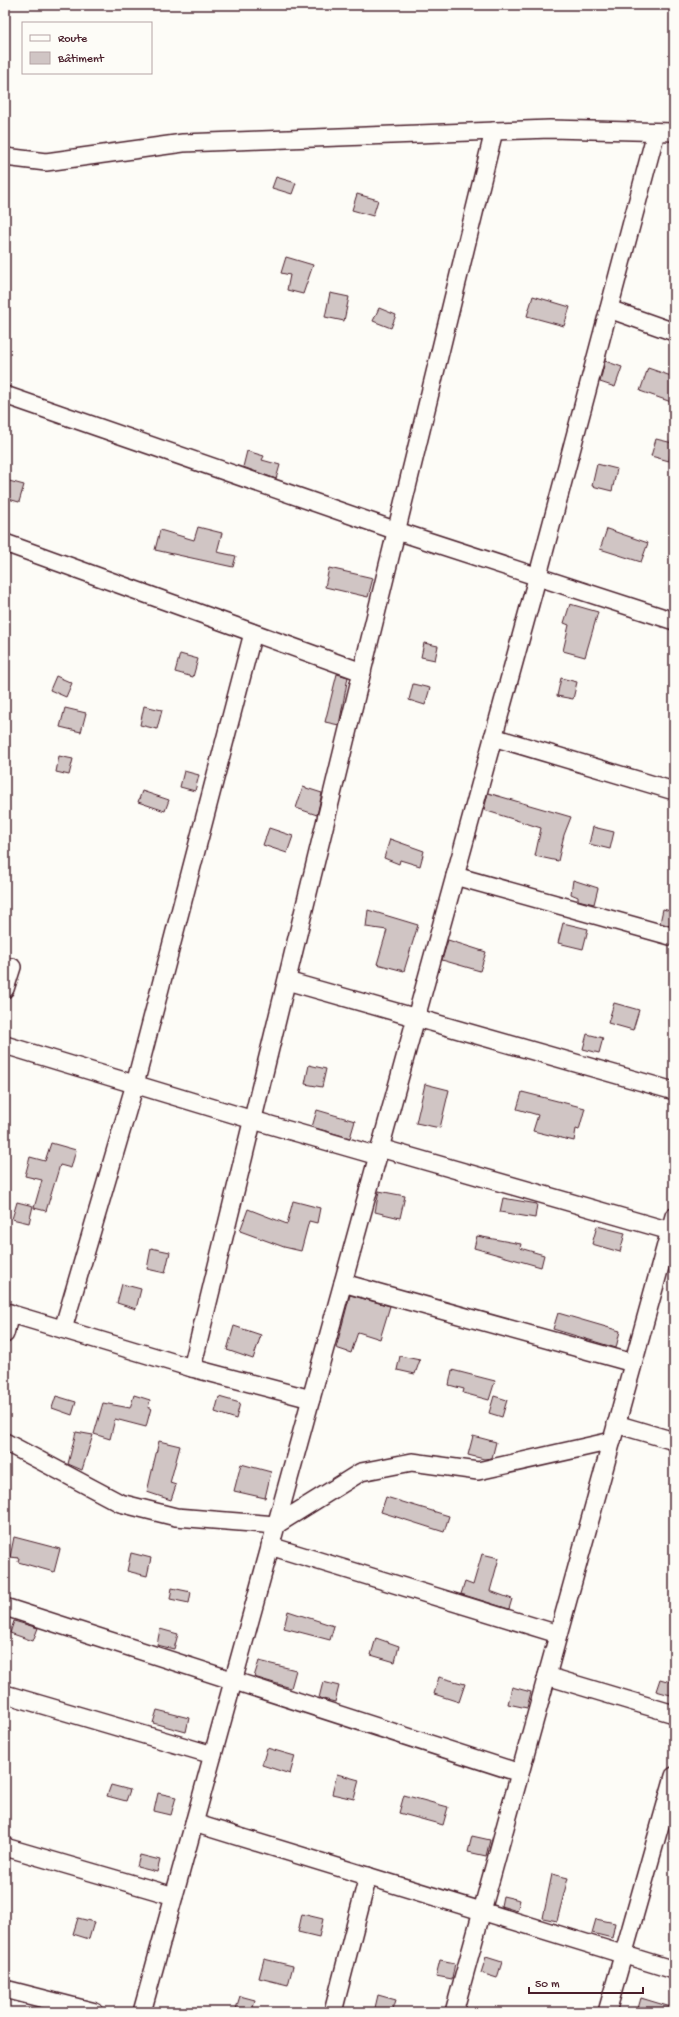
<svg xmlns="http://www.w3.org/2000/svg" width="679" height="2017" font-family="'Gochi Hand',sans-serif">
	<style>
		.building { fill: #d0c5c4; stroke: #4a1f2b }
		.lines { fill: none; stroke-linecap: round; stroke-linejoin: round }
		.street-casing { stroke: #4a1f2b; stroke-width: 20 }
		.street { stroke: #fdfcf7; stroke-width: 17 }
	</style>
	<rect width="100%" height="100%" fill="#fdfcf7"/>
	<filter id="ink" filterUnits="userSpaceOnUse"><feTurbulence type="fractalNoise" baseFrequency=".025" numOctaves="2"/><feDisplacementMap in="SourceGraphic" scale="8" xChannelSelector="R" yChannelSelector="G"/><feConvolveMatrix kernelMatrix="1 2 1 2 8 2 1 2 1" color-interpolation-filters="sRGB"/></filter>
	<g filter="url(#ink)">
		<g class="building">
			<path d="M276,177l20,6 -4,11 -20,-6z"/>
			<path d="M357,194l21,6 -5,16 -21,-6z"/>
			<path d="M286,257l27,8 -10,29 -16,-4 3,-15 -9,-2z"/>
			<path d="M330,293l19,4 -5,24 -19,-4z"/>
			<path d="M533,296l37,11 -6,19 -37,-10z"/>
			<path d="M379,308l17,7 -5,13 -18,-7z"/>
			<path d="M605,361l17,6 -7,20 -15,-5z"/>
			<path d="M648,368l26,9v26l-34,-12z"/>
			<path d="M656,439l17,4 -4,18 -18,-5z"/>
			<path d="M247,451l17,5 -2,4 18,5 -4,14 -33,-12z"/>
			<path d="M597,464l20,5 -5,22 -20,-5z"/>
			<path d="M9,481l15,4 -5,17 -14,-4z"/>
			<path d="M198,527l24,6 -5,19 19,4 -3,11 -78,-17 5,-20 34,10z"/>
			<path d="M607,529l41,14 -7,19 -41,-13z"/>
			<path d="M329,568l44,10 -5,19 -43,-10z"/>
			<path d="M570,604l28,8 -13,45 -22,-6 6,-26 -5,-2z"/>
			<path d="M424,643l14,3 -3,14 -14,-3z"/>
			<path d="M180,654l18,5 -5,18 -18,-5z"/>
			<path d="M337,674l11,3 -9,48 -14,-3z"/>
			<path d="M56,676l16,7 -6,14 -16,-7z"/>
			<path d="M561,678l16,4 -4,17 -16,-3z"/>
			<path d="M413,684l17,4 -5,17 -16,-5z"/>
			<path d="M144,706l18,4 -5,19 -17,-4z"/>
			<path d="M65,708l21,5 -5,19 -21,-5z"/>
			<path d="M59,756l14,3 -4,16 -13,-3z"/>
			<path d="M184,771l15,4 -4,16 -15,-4z"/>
			<path d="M303,787l19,6 -5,22 -21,-7z"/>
			<path d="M142,791l27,9 -4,11 -27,-9z"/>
			<path d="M488,793l83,24 -7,18 -6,26 -23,-5 6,-28 -57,-18z"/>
			<path d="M593,827l21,5 -4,17 -21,-5z"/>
			<path d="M269,828l24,8 -6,17 -24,-8z"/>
			<path d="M390,839l34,12 -4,15 -20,-6 -1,4 -15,-6z"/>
			<path d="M573,880l25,8 -4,16 -16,-4v-3l-7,-3z"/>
			<path d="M663,909l11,3v15l-14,-4z"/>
			<path d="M368,910l50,15 -14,46 -27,-7 10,-34 -21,-3z"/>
			<path d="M563,923l25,6 -5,20 -25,-6z"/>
			<path d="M448,940l38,12 -6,19 -38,-11z"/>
			<path d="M614,1003l25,7 -6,20 -25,-7z"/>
			<path d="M587,1034l16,4 -4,15 -16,-4z"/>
			<path d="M309,1065l17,4 -4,18 -17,-3z"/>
			<path d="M425,1084l24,6 -9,38 -24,-5z"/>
			<path d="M522,1092l63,16 -6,22 -3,-1 -2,12 -41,-10 5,-16 -21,-6z"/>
			<path d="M317,1110l38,11 -5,17 -38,-11z"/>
			<path d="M51,1143l25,7 -5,18 -11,-3 -14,46 -12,-3 8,-28 -17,-4 5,-19 15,4z"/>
			<path d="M379,1191l26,5 -5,22 -25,-6z"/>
			<path d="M503,1198l34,6 -2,14 -35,-6z"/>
			<path d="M293,1201l27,7 -3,15 -8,-2 -8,30 -17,-4 -44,-16 8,-22 39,15z"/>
			<path d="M17,1202l16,4 -4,17 -17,-4z"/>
			<path d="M597,1226l28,7 -5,19 -28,-8z"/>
			<path d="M477,1236l44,8 -1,4 24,7 -3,12 -67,-19z"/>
			<path d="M151,1248l19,4 -5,21 -18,-4z"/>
			<path d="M122,1284l19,5 -5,20 -19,-6z"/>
			<path d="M350,1295l40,11 -10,33 -22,-7 -7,21 -15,-5z"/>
			<path d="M558,1313l62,18 -4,17 -63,-19z"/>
			<path d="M234,1326l27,9 -8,24 -26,-9z"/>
			<path d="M400,1356l20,4 -5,14 -18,-4z"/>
			<path d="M452,1370l43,11 -6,19 -26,-7 1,-4 -15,-4z"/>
			<path d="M134,1395l16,5 -2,8h3l-5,19 -31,-8 -5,20 -16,-5 9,-31 27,5z"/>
			<path d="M56,1396l20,6 -4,13 -20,-7z"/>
			<path d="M494,1396l13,4 -5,17 -13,-4z"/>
			<path d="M219,1397l21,6 -4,16 -21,-7z"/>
			<path d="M76,1432l17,3 -11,35 -14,-6z"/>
			<path d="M473,1436l23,6 -4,16 -8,1 -16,-4z"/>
			<path d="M159,1441l21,5 -10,37 6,2 -5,15 -24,-8z"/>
			<path d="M241,1464l30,8 -6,26 -31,-7z"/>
			<path d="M386,1497l63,19 -5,16 -63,-20z"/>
			<path d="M14,1537l46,12 -6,23 -36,-10 1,-4 -9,-1z"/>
			<path d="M131,1553l20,5 -4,18 -20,-5z"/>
			<path d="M482,1554l17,4 -9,33 22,8 -3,10 -48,-15 4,-12 8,3z"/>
			<path d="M172,1588l19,4 -2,11 -19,-4z"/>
			<path d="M288,1611l46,15 -4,14 -46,-12z"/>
			<path d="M14,1621l24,7 -5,13 -23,-8z"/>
			<path d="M160,1629l18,5 -4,15 -17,-4z"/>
			<path d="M376,1638l23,8 -4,16 -24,-7z"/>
			<path d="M259,1661l37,9 -5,18 -37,-11z"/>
			<path d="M439,1677l26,7 -6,18 -25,-8z"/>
			<path d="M660,1679l14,4v13l-18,-5z"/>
			<path d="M323,1682l16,4 -4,16 -16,-4z"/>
			<path d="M512,1687l19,5 -4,16 -19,-4z"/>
			<path d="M157,1710l32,8 -3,14 -33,-9z"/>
			<path d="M267,1748l28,8 -5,18 -28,-9z"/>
			<path d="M337,1774l22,6 -5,19 -22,-5z"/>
			<path d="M111,1785l19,5 -4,11 -19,-5z"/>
			<path d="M158,1793l18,4 -5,18 -17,-4z"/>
			<path d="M404,1795l44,12 -5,18 -44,-12z"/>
			<path d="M472,1836l18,4 -4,16 -18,-4z"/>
			<path d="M140,1855l20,5 -3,12 -20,-5z"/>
			<path d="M552,1874l16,4 -11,43 -14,-3z"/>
			<path d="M503,1896l17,4 -3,11 -16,-5z"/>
			<path d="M302,1914l21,5 -4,18 -21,-5z"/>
			<path d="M78,1918l16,4 -5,17 -16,-5z"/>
			<path d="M596,1919l19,4 -3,15 -20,-5z"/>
			<path d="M486,1957l16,5 -5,16 -16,-5z"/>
			<path d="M264,1959l29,7 -5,19 -29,-7z"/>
			<path d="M440,1960l15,3 -3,16 -16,-3z"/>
			<path d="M378,1995l18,5 -4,12h-18z"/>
			<path d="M240,1996l15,4 -3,12h-17z"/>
			<path d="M641,1998l33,10v4h-37z"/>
		</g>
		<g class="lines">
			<defs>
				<g id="street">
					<path d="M5,157l41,5 137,-19 367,-14 124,3"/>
					<path d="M609,309l65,23"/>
					<path d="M5,395l392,136 277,90"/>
					<path d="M5,543l357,129"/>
					<path d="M493,737l181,54"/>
					<path d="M455,876l219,61"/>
					<path d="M287,981l387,110"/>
					<path d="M5,989l7,-22"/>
					<path d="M5,1045l248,75 125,36"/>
					<path d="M380,1148l290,83"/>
					<path d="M343,1283l290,80"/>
					<path d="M5,1312l187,56 119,31"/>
					<path d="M63,1329l72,-245 118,-451"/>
					<path d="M5,1334l5,-21"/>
					<path d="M192,1368l302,-1237"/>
					<path d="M616,1424l58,17"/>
					<path d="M5,1442l115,61 56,14 100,8 85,-53 51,-10 66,9 134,-30"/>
					<path d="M270,1546l288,88"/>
					<path d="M5,1607l515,166"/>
					<path d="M547,1676l127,38"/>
					<path d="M5,1694l208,61"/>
					<path d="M194,1823l480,147"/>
					<path d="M5,1847l169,49"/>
					<path d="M5,1989l90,23"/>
					<path d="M142,2012l396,-1437 118,-443"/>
					<path d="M333,2012l35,-136"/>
					<path d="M454,2012l220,-796"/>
					<path d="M607,2012l67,-236"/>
				</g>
			</defs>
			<use href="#street" class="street-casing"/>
			<use href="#street" class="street"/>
		</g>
	</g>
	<rect width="679" height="2017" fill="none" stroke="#fdfcf7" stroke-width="20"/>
	<rect x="10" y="10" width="659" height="1997" fill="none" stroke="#4a1f2b" stroke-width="1.5" filter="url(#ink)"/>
	<rect x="22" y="22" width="130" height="52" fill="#fdfcf7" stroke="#b5a4a5"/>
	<rect x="30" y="35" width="20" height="6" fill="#fdfcf7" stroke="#b5a4a5"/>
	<text x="58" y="42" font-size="12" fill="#4a1f2b">Route</text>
	<rect x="30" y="52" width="20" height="12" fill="#d0c5c4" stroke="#b5a4a5"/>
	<text x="58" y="62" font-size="12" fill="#4a1f2b">Bâtiment</text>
	<path d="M529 1987v6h114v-6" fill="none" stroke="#4a1f2b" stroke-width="2"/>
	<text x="535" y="1987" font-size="12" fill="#4a1f2b" stroke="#fdfcf7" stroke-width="3" paint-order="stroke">50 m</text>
</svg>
